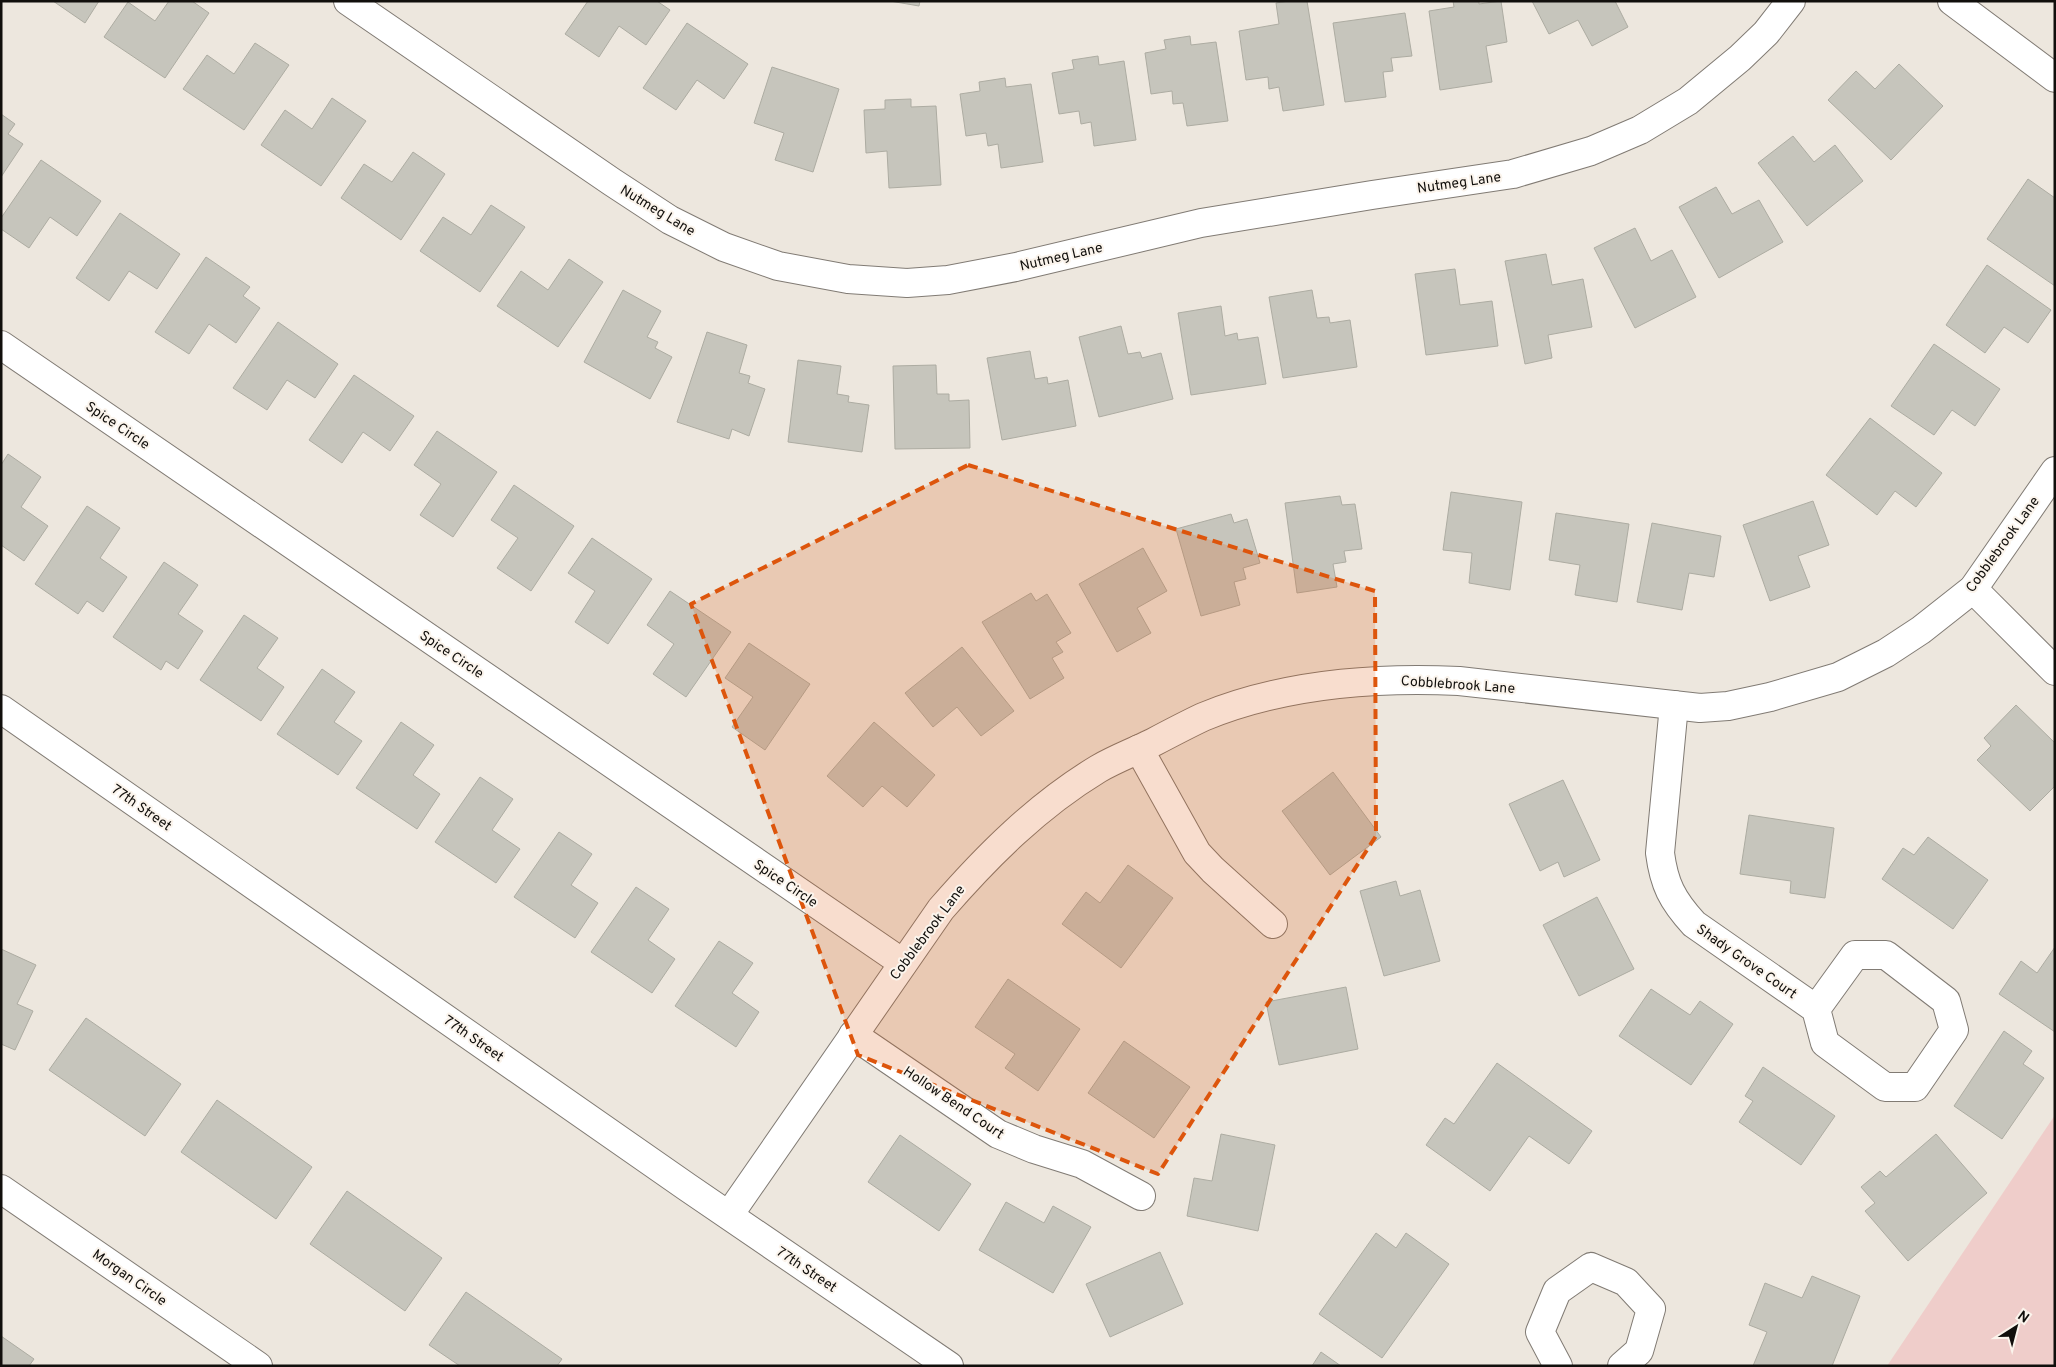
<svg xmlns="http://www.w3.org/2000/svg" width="2056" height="1367" font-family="Overpass,sans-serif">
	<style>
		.green { fill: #efcdca }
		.building { fill: #c6c5bc; stroke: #adaca2 }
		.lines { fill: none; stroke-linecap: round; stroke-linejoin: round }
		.minor-casing { stroke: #817b74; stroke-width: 30 }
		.minor { stroke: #fff; stroke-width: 28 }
		.marked { fill: #dd550c; fill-opacity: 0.2; stroke: #dd550c; stroke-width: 4; stroke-dasharray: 10 6; stroke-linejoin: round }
		.labels { text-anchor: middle; stroke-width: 4; stroke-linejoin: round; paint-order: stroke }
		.street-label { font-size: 14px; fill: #110f0c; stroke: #fbf4ec }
	</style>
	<rect width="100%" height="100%" fill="#ede7de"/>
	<path class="green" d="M2055,1115v251h-168z"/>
	<g class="building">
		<path d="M53,1h46l-14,22z"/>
		<path d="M169,1h23l17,12 -44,65 -61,-41 24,-35 27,19z"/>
		<path d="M588,1h69l13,9 -24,35 -27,-19 -20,31 -34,-23z"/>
		<path d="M890,1h30l-1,5z"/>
		<path d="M1289,1h18l17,104 -41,6 -4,-24 -10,2 -1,-12 -22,3 -7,-49 40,-7 -3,-21z"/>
		<path d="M1453,1h26v3l22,-3 6,41 -21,4 6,36 -52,8 -11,-79 25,-4z"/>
		<path d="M1532,1h83l13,26 -36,19 -14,-26 -29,14z"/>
		<path d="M1405,13l7,43 -21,2 2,13 -10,1 3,25 -41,5 -12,-79z"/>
		<path d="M687,23l61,41 -24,35 -27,-19 -21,30 -33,-22z"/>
		<path d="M1190,36l1,9 25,-3 12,79 -41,5 -4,-23 -10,1 -1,-13 -21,3 -6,-41 21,-4 -2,-9z"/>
		<path d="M255,43l34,22 -45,65 -61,-41 24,-34 27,19z"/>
		<path d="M1098,56l1,9 25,-4 12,79 -42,6 -3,-24 -10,2 -2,-13 -20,3 -7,-41 22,-4 -2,-9z"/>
		<path d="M1899,64l44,42 -52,54 -63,-60 28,-29 19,18z"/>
		<path d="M772,67l67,22 -26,83 -38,-12 9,-27 -30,-10z"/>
		<path d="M1005,78l1,9 25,-3 12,78 -42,6 -3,-24 -10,2 -2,-13 -20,3 -6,-42 20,-3 -1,-9z"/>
		<path d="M332,98l34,23 -45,65 -60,-41 24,-35 27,19z"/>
		<path d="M911,99v8l25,-1 5,79 -52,3 -2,-37 -21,2 -2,-43 21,-1v-9z"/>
		<path d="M1,114l14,10 -7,10 15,10 -22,33z"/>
		<path d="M1793,136l21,26 21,-17 28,36 -56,45 -49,-63z"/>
		<path d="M413,152l32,22 -44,66 -60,-42 23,-34 28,18z"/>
		<path d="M41,160l60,41 -24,35 -27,-19 -21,31 -28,-19v-11z"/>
		<path d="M2028,179l27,19v88l-68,-47z"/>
		<path d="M1716,187l16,27 27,-14 24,42 -64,36 -40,-71z"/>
		<path d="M491,205l34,22 -45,65 -60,-41 23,-34 28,18z"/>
		<path d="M120,213l60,41 -23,35 -28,-18 -20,30 -33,-23z"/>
		<path d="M1635,228l16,33 21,-11 24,47 -61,31 -41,-80z"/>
		<path d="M1546,254l6,31 31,-6 9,48 -44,8 4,23 -27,6 -20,-103z"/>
		<path d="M206,257l44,30 -7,9 17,12 -24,35 -27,-19 -20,30 -34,-22z"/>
		<path d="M569,259l34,23 -45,65 -61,-41 24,-35 27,19z"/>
		<path d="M1987,265l64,45 -23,33 -24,-16 -19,26 -39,-28z"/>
		<path d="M1455,269l5,36 32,-4 6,45 -72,9 -11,-81z"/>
		<path d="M623,290l38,21 -14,26 11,5 -3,6 17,9 -22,42 -66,-37z"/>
		<path d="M1312,290l5,28 12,-1 1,6 20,-3 7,47 -74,11 -14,-81z"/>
		<path d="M1221,306l4,30 12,-3 1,7 20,-3 8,47 -75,11 -13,-82z"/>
		<path d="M278,322l60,42 -23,34 -28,-18 -20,30 -34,-22z"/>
		<path d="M1121,326l7,28 12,-2 2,6 19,-5 12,46 -74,18 -20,-80z"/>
		<path d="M707,332l40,13 -8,28 11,3 -2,7 17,6 -16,47 -17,-7 -3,10 -52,-17z"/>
		<path d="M1934,344l66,45 -25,37 -23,-16 -18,25 -43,-29z"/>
		<path d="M1030,351l5,28 12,-2 1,7 20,-4 8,46 -74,14 -15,-82z"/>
		<path d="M798,360l43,6 -4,28 12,2 -1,6 21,3 -7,47 -74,-10z"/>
		<path d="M936,365l1,29h12v7l20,-1 1,48 -75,1 -2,-83z"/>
		<path d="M354,375l60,41 -24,35 -27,-19 -21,31 -33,-23z"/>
		<path d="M1870,418l72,55 -26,34 -21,-16 -18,24 -51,-40z"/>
		<path d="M437,431l60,41 -44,65 -33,-22 21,-31 -27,-19z"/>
		<path d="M8,454l33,23 -20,30 27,19 -24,35 -23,-16v-80z"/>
		<path d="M514,485l60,41 -43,65 -34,-23 21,-30 -27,-18z"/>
		<path d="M1451,492l71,10 -12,88 -41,-7 3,-30 -29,-3z"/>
		<path d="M1340,496l2,9 13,-1 7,45 -18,2 2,11 -13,2 4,23 -40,6 -12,-90z"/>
		<path d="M1813,501l16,44 -31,11 12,31 -40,14 -27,-76z"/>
		<path d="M87,506l33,22 -20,30 27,19 -24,35 -16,-11 -9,13 -43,-30z"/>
		<path d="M1556,513l73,11 -12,78 -42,-7 5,-30 -31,-5z"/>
		<path d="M1231,514l3,9 13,-4 13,44 -17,5 3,11 -12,3 6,23 -39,11 -25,-87z"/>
		<path d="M1652,523l69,13 -7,41 -25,-4 -7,37 -45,-8z"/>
		<path d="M592,538l60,41 -44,65 -33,-22 20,-31 -27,-18z"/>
		<path d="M1143,548l24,43 -30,17 14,25 -34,19 -38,-68z"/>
		<path d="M164,562l34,23 -20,29 25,17 -25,38 -12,-8 -5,9 -48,-33z"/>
		<path d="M670,591l61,41 -45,65 -33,-23 21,-30 -27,-19z"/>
		<path d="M1031,593l5,8 11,-7 24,39 -15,9 7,10 -11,6 12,20 -34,21 -48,-77z"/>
		<path d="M244,615l34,23 -21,30 27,19 -23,34 -61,-41z"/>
		<path d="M749,643l61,41 -45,66 -33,-23 21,-30 -28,-19z"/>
		<path d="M962,647l52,64 -33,25 -24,-29 -24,20 -28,-34z"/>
		<path d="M322,669l33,23 -21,30 28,19 -24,34 -61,-41z"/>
		<path d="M2016,705l39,38v43l-25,25 -53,-51 14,-14 -7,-8z"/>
		<path d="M401,722l33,23 -21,30 27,19 -23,35 -61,-41z"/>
		<path d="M874,722l61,53 -28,32 -25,-21 -19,21 -36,-31z"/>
		<path d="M1333,772l48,65 -51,38 -48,-64z"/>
		<path d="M480,777l33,22 -21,31 28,19 -24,34 -61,-41z"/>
		<path d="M1563,780l37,80 -36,17 -6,-15 -18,9 -31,-67z"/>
		<path d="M1749,815l85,13 -9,70 -35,-5 1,-12 -51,-7z"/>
		<path d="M559,832l33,22 -21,31 27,18 -23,35 -61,-41z"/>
		<path d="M1928,837l60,43 -35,49 -71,-50 21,-31 11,7z"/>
		<path d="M1128,865l45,33 -52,70 -59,-44 24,-32 14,11z"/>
		<path d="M1396,881l4,15 20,-6 20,71 -56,15 -24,-85z"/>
		<path d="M636,887l33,22 -21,31 27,19 -23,34 -61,-41z"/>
		<path d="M1597,897l37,72 -55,27 -36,-71z"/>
		<path d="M719,941l34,22 -21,30 27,19 -23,35 -61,-41z"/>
		<path d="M2055,947v85l-56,-38 22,-33 16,12z"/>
		<path d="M1,949l35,16 -19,39 16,7 -18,39 -14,-6z"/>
		<path d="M1008,979l72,50 -42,62 -33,-23 10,-14 -40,-27z"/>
		<path d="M1346,987l12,62 -79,16 -13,-63z"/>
		<path d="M1651,989l39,26 10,-14 33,23 -42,61 -72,-49z"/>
		<path d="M86,1018l95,66 -36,52 -96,-66z"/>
		<path d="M2004,1031l28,20 -9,13 21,14 -42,61 -48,-33z"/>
		<path d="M1124,1041l66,46 -36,51 -66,-45z"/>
		<path d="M1497,1063l95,68 -23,33 -40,-28 -39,55 -64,-46 19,-27 9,6z"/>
		<path d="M1763,1067l72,49 -34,49 -62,-43 14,-21 -8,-5z"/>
		<path d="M217,1100l95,67 -36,52 -95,-67z"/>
		<path d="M1221,1134l54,11 -17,86 -71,-15 7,-38 18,3z"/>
		<path d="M1936,1134l51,59 -79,68 -43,-50 10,-8 -14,-16 19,-16 6,6z"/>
		<path d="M900,1135l71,49 -32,47 -71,-49z"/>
		<path d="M347,1191l95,67 -37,53 -95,-67z"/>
		<path d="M1006,1202l38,21 9,-17 38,21 -38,66 -74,-43z"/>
		<path d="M1376,1233l20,15 10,-15 43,31 -67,94 -63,-44z"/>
		<path d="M1160,1252l23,52 -73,33 -24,-53z"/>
		<path d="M1812,1276l48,20 -28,70h-79l14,-34 -18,-7 16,-42 37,15z"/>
		<path d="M466,1292l96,67 -5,7h-97l-31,-21z"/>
		<path d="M1,1336l33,23 -5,7h-28z"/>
		<path d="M1321,1352l20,14h-29z"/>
	</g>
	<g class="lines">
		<defs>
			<g id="minor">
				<path d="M348,1l264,181 58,38 54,27 54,19 70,13 59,4 41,-3 68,-13 185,-44 171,-28 141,-21 78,-23 49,-21 48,-29 52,-43 26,-25 25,-32"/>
				<path d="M1952,1l103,77"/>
				<path d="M1,345l902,618"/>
				<path d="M1973,589l82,82"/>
				<path d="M1674,705l-14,148c4,31 12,47 34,71l122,85 9,34 60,44h30l39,-57 -8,-29 -60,-46h-31l-39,54"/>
				<path d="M1,709l686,478 262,179"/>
				<path d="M1139,749l58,104 16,17 60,54"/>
				<path d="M853,1035l145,99 36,15 48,15 59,32"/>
				<path d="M1,1189l257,177"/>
				<path d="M729,1215l212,-306c46,-53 96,-103 157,-140 17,-10 36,-17 54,-26 17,-9 34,-18 51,-26 80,-33 170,-40 256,-36l241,27 28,-2 42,-9 68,-20 48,-24 35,-23 52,-41 82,-118"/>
				<path d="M1558,1366l-18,-34 17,-41 34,-24 35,15 25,27 -12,42 -17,15"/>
			</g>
		</defs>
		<use href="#minor" class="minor-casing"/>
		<use href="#minor" class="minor"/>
	</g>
	<path class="marked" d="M968,465l407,126 1,245 -218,338 -300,-119 -167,-451z"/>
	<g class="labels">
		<g class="street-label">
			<text transform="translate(1459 182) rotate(-8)" y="5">Nutmeg Lane</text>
			<text transform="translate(658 210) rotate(31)" y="5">Nutmeg Lane</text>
			<text transform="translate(1061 256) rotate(-13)" y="5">Nutmeg Lane</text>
			<text transform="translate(118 425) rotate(34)" y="5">Spice Circle</text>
			<text transform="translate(2002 544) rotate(-54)" y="5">Cobblebrook Lane</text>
			<text transform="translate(452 654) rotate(34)" y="5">Spice Circle</text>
			<text transform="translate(1458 684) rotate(4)" y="5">Cobblebrook Lane</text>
			<text transform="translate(142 807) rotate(35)" y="5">77th Street</text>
			<text transform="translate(786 883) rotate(34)" y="5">Spice Circle</text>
			<text transform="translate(927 932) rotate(-53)" y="5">Cobblebrook Lane</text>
			<text transform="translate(1747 961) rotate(35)" y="5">Shady Grove Court</text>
			<text transform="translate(474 1038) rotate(35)" y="5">77th Street</text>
			<text transform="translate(954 1102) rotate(34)" y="5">Hollow Bend Court</text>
			<text transform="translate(807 1269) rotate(34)" y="5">77th Street</text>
			<text transform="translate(130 1277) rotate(35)" y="5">Morgan Circle</text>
		</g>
	</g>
	<rect width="2056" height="1367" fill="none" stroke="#110f0c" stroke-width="5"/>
	<g transform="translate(2016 1327) rotate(36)" stroke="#fbf4ec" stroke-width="4" paint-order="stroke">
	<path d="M0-4L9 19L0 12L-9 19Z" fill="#110f0c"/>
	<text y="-8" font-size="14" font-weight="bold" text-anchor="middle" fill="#110f0c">N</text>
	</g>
</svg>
